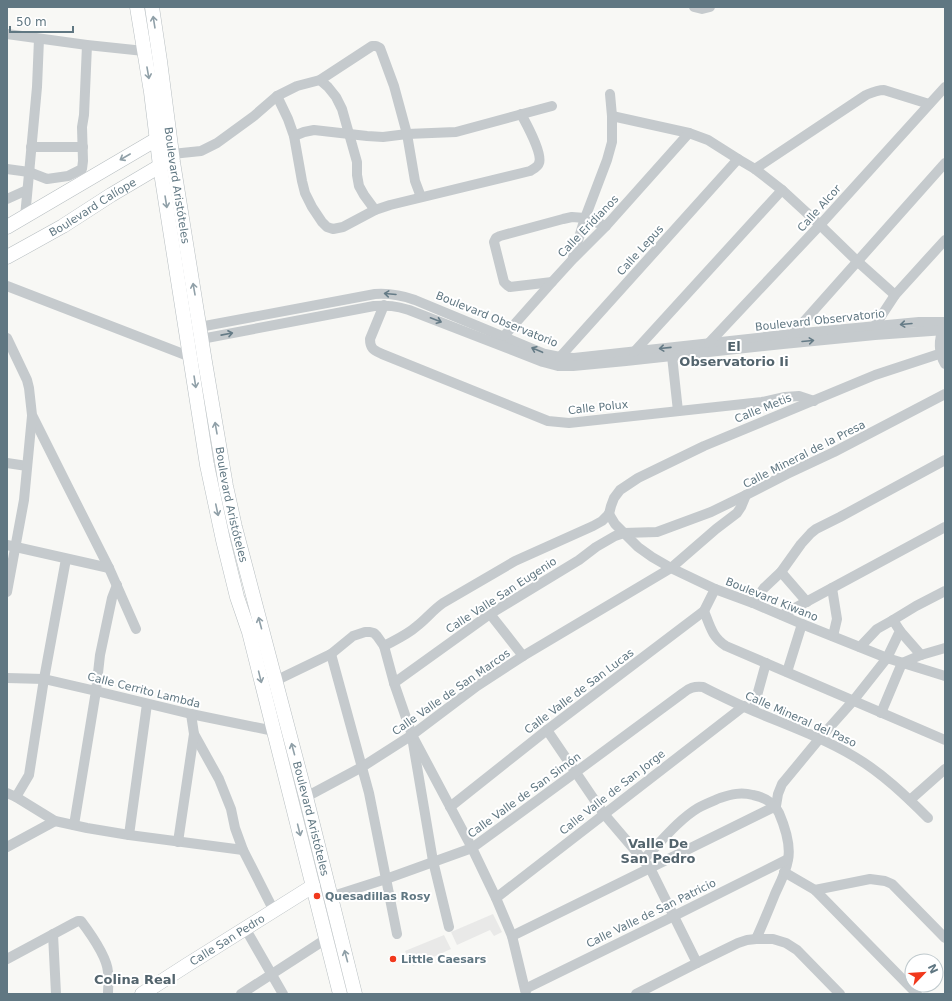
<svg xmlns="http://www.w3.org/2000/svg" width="952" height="1001" font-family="'DejaVu Sans',sans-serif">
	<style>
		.built { fill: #e9e9e8 }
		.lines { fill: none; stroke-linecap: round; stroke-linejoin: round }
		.secondary-casing { stroke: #b7bec1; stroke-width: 15 }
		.street { stroke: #c5cacd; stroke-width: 10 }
		.secondary { stroke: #fff; stroke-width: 14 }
		.oneway { stroke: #90a0a8 }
		.oneway2 { stroke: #657b86 }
		.poi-dot { fill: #f1381c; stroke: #fff; stroke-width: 1.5 }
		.labels { text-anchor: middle; stroke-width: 4; stroke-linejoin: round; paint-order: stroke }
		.street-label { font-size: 11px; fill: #607782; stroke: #fff }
		.poi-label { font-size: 11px; font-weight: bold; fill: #607782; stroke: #fff; text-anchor: start }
		.quarter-label { font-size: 13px; font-weight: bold; fill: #53646d; stroke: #fff }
	</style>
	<rect width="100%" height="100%" fill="#f8f8f5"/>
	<g class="built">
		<path d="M493,914l9,18 -8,4 -4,-6 -33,15 -6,-13z"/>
		<path d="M444,935l7,14 -38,17 -8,-15z"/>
	</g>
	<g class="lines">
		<defs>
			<g id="secondary">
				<path d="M137,7l14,85 9,74 47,299 16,75 14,57 12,35 91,362"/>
				<path id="s1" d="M152,7l8,54 13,101 32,200 21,124 9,41 71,270 49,197"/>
				<path d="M7,227l150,-88 5,1 2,2"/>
				<path id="s2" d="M7,257l56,-31 48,-31 49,-29 5,-6"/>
				<path id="s3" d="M142,994l45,-29 126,-79"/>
			</g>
		</defs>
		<use href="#secondary" class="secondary-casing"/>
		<g class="street">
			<path d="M694,7l8,2 8,-2"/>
			<path d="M7,34l80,11 57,6"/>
			<path d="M320,80l8,7 8,10 6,12 15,53v13l2,11 5,9 11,15"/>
			<path d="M277,96l11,23 6,17 8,45 3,12 7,14 10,15 5,5 6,2 10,-2 32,-17 15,-5 140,-34c3,-2 8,-4 9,-8 4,-9 -13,-40 -18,-49"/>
			<path d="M612,116l77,17 19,7 30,19 17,10 27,21 38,35 37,36 38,34"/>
			<path d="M294,136l10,-4 10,-2 53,6 16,1 24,-3 49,-2 96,-26"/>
			<path d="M31,147h52"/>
			<path d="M172,154l29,-3 16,-8 37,-27 23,-20 20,-10 23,-6 52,-34h4l4,2 14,38 13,48 8,47 6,16"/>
			<path d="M7,169l22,3 18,7 21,-3 14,-7 1,-8 -1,-34 2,-12 3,-70"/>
			<path d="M755,169l111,-74c7,-3 11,-5 18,-5l45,14"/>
			<path d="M7,199l20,-9"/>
			<path d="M25,217l12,-130 2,-48"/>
			<path d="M573,257l12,-39 22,-58 5,-18v-26l-2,-22"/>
			<path d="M552,282l-42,5 -3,-2 -3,-3 -10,-40 2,-4 4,-2 63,-17 9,-2 13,1 21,8"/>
			<path d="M7,286l189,73"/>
			<path d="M384,305l-14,34c0,10 4,11 12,15l166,67 21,2 193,-21 23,-5 14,-1 15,5"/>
			<path d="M944,326c-5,12 -6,26 1,38"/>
			<path d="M874,327l21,-32 50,-55"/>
			<path d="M194,328l181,-34c14,-1 26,1 40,6l130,54 15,3 14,1 219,-24 126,-12h26"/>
			<path d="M504,336l48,-54 21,-23 33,-33 83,-93"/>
			<path d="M791,336l154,-173"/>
			<path d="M7,338l20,42 2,8 3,27 33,66 44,87 27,61"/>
			<path d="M196,340l178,-34c14,-1 22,0 35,4l134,52 15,4h15l53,-5 157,-17 92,-9 70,-5"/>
			<path d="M709,343l111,-118 125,-138"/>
			<path d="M634,352l148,-162"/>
			<path d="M672,356l6,55"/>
			<path d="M560,357l178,-198"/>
			<path d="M7,463l20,3"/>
			<path d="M609,514l2,-8 3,-8 6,-8 18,-12 66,-32 171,-71 70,-23"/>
			<path d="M609,514l6,10 23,23 14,10 19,11 44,21 38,14 49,21 85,34 58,18"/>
			<path d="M7,545l102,23"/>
			<path d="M781,572l26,30"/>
			<path d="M832,588l5,31 -4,17"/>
			<path d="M7,592l17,-92 8,-84"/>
			<path d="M753,603l11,-15 17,-16 20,-28 10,-11 5,-4 24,-12 105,-57"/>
			<path d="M704,611c6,15 8,26 22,35l219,94"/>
			<path d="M490,614l33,42"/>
			<path d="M782,615l163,-88"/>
			<path d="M900,631l21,24"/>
			<path d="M384,646c11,-6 23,-11 33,-20 9,-7 16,-16 26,-23l72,-42 78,-35 9,-5 7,-7"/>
			<path d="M860,647l17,-18 16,-9"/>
			<path d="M331,654l38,139 28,141"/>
			<path d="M787,672l15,-48"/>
			<path d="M7,678l37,1 52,12 95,23 83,17"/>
			<path d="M275,681l56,-27 22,-18 12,-4h5l4,1 3,3 7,10 10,37 18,52 60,113 24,50 16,38 14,58"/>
			<path d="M394,683l96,-69 89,-54 17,-13 19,-11 9,-3 33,-1 54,-20 35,-17"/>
			<path d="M753,710l13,-47"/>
			<path d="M881,713l21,-50 19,-8 24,-7"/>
			<path d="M191,714l3,20 25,45 12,30 4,19 8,22 31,61"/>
			<path d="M547,730l57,84 46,54 47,95"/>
			<path d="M413,743l20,118 16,66"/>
			<path d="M7,793l9,4 39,24 32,7 42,7 114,15"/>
			<path d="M16,797l13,-22 15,-96 22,-120"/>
			<path d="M306,797l56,-30 50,-32 65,-49 46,-30 148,-88 45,-39 21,-16 4,-6 5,-12 41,-21 47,-22 111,-58"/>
			<path d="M910,800l35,-31"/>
			<path d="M776,806l2,-12 4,-10 38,-46 33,-37 34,-43 13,-27 -7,-11 23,-14 29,-15"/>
			<path d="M450,807l97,-77 157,-119 11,-22"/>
			<path d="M74,825l22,-134 4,-36 12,-57 5,-13"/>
			<path d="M129,835l18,-131"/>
			<path d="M178,842l16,-108"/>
			<path d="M7,847l48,-26"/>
			<path d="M643,860c17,-17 35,-40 55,-52 7,-4 15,-7 22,-10 12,-4 21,-6 33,-3 11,2 21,8 26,18 6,14 12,32 9,47 -2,12 -8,23 -13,34 -6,15 -12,30 -19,45"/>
			<path d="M784,872l31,18 102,104"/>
			<path d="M815,890l55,-11 15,2 7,3 53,54"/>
			<path d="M330,897l56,-18 86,-31 104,-76 107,-79c6,-5 11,-7 20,-6 13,7 27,13 41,20 37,16 76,29 111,50 27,16 51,39 73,61"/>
			<path d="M496,898l248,-192"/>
			<path d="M245,928l38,66"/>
			<path d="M53,934l3,60"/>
			<path d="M512,936l264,-130"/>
			<path d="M7,959l67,-36 4,-2h3c9,12 26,36 27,51 1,7 0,15 0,22"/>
			<path d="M525,989l149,-73 114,-57"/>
			<path d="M241,994l85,-55"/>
			<path d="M636,994l61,-31 41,-20 9,-3 9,-1h17l13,4 11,7 43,44"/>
		</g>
		<use href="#secondary" class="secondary"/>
	</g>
	<defs><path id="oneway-shaft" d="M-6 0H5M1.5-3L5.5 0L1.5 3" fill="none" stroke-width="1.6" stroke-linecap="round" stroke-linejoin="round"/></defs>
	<g class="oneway">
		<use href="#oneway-shaft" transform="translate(154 22) rotate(-99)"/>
		<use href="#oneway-shaft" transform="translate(148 73) rotate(80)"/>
		<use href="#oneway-shaft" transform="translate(125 157) rotate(150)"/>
		<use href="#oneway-shaft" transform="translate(166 202) rotate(81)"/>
		<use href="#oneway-shaft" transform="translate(194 289) rotate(-100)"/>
		<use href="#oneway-shaft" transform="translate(195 382) rotate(81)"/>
		<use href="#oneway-shaft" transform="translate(216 428) rotate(-100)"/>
		<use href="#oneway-shaft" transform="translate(217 510) rotate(78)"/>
		<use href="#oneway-shaft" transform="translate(260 623) rotate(-105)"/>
		<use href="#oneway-shaft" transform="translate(260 677) rotate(76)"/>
		<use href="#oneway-shaft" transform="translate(293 749) rotate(-105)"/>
		<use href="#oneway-shaft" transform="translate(299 830) rotate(76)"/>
		<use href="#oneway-shaft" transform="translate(346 956) rotate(-105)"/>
	</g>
	<g class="oneway2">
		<use href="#oneway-shaft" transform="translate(390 294) rotate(-175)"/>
		<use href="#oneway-shaft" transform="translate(436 320) rotate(21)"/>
		<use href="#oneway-shaft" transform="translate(906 324) rotate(175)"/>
		<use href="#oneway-shaft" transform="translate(227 334) rotate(-11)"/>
		<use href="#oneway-shaft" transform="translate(808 341) rotate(-5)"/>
		<use href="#oneway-shaft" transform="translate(665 348) rotate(174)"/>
		<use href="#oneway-shaft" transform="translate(537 350) rotate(-157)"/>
	</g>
	<g class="poi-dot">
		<circle cx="317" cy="896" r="4"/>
		<circle cx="393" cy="959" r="4"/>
	</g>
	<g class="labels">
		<g class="street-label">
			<text dy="4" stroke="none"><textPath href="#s1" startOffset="180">Boulevard Aristóteles</textPath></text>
			<text dy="4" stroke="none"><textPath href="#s2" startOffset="99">Boulevard Calíope</textPath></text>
			<text transform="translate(819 208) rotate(-48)" y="4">Calle Alcor</text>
			<text transform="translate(588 226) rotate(-46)" y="4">Calle Eridianos</text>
			<text transform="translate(640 250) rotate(-48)" y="4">Calle Lepus</text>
			<text transform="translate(497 319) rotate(22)" y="4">Boulevard Observatorio</text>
			<text transform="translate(820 320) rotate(-6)" y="4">Boulevard Observatorio</text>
			<text transform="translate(598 407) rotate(-6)" y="4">Calle Polux</text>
			<text transform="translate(763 408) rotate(-22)" y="4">Calle Metis</text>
			<text transform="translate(804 454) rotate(-27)" y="4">Calle Mineral de la Presa</text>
			<text dy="4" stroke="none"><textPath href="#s1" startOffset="504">Boulevard Aristóteles</textPath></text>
			<text transform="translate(501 595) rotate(-33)" y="4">Calle Valle San Eugenio</text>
			<text transform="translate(772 599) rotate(22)" y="4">Boulevard Kiwano</text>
			<text transform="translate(144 690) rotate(14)" y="4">Calle Cerrito Lambda</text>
			<text transform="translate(579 691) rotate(-37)" y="4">Calle Valle de San Lucas</text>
			<text transform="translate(451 692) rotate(-35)" y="4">Calle Valle de San Marcos</text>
			<text transform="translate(801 719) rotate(24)" y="4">Calle Mineral del Paso</text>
			<text transform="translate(612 792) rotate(-38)" y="4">Calle Valle de San Jorge</text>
			<text transform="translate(524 795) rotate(-36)" y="4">Calle Valle de San Simón</text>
			<text dy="4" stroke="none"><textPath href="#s1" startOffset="828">Boulevard Aristóteles</textPath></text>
			<text transform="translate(651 913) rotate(-26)" y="4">Calle Valle de San Patricio</text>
			<text dy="4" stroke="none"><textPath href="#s3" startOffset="101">Calle San Pedro</textPath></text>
		</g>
		<g class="poi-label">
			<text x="325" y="900">Quesadillas Rosy</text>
			<text x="401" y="963">Little Caesars</text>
		</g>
		<g class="quarter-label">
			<text x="734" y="351">El<tspan x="734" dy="15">Observatorio Ii</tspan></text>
			<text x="658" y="848">Valle De<tspan x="658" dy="15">San Pedro</tspan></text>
			<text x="135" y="984">Colina Real</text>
		</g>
	</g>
	<rect width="952" height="1001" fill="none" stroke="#607782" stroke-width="16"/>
	<g transform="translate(924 973) rotate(65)"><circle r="19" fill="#ffffff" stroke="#bfc9cd"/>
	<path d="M0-3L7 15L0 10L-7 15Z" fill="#f1381c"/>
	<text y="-6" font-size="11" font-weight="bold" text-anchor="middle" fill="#607782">N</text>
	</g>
	<path d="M10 26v6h63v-6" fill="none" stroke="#607782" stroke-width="2"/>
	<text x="16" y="26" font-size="12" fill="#607782" stroke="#ffffff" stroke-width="3" paint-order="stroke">50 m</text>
</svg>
